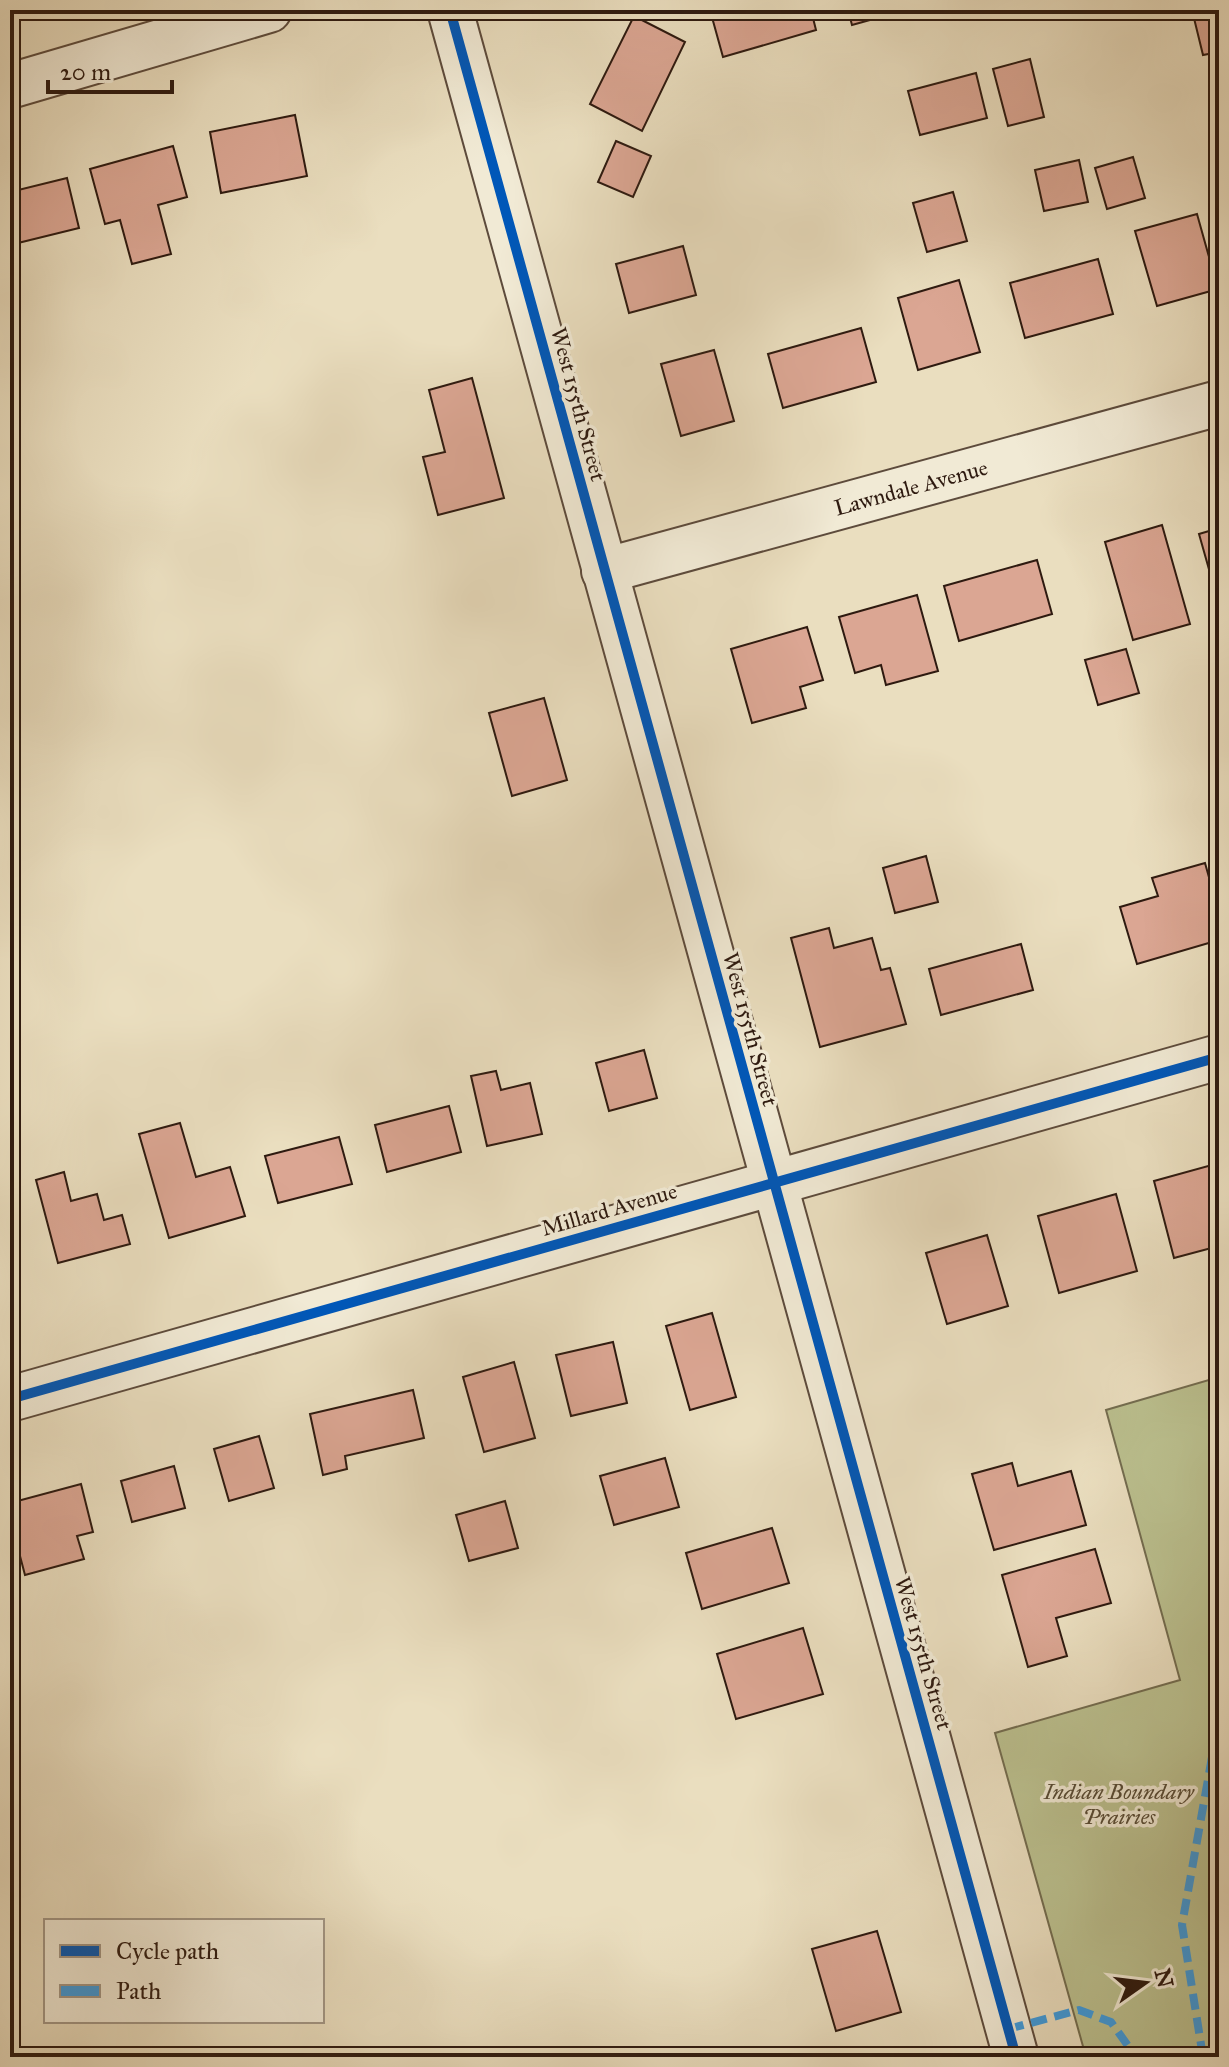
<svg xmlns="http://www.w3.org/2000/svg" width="1229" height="2067" font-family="'IM FELL Great Primer',serif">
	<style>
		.green { fill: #bbc08f; stroke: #746d50; stroke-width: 2 }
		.building { fill: #dba693; stroke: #2e1a10; stroke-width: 2 }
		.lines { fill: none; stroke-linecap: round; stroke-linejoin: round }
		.minor-casing { stroke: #5d4b3c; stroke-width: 48 }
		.minor { stroke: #f1ead5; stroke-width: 44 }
		.quiet { stroke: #3d9bde; stroke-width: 8; stroke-dasharray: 16 8; stroke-linecap: butt }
		.cycleway-casing { stroke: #f1ead5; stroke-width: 15 }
		.cycleway { stroke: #0057b8; stroke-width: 10 }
		.labels { text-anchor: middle; stroke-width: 7; stroke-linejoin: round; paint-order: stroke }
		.street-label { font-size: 22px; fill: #2e1a10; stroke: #f1ead5 }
		.park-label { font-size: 22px; font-style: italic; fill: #584c36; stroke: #f1ead5 }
	</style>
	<rect width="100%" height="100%" fill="#eadebf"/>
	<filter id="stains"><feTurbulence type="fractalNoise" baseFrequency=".0025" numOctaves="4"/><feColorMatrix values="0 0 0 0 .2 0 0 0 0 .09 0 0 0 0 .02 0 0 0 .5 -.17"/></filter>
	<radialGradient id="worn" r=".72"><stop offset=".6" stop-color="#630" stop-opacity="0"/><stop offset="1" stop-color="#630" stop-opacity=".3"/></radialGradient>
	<path class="green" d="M1219,1377v680h-133l-91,-324 185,-53 -74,-270z"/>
	<g class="building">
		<path d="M710,10h101l5,20 -93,27z"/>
		<path d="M848,10h58l-54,15z"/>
		<path d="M1192,10h27v42l-16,3z"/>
		<path d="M634,16l51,26 -43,89 -52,-27z"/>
		<path d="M1030,59l14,58 -36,9 -15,-57z"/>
		<path d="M976,73l11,45 -67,17 -12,-44z"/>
		<path d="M295,115l12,61 -86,17 -11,-61z"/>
		<path d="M616,141l35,15 -18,41 -35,-15z"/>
		<path d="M173,146l14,51 -29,8 13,49 -39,10 -12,-44 -15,4 -15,-55z"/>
		<path d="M1133,157l12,41 -38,11 -12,-41z"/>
		<path d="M1079,160l9,42 -44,9 -9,-41z"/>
		<path d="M67,178l12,50 -61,15 -8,-35v-16z"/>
		<path d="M953,192l14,49 -40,11 -14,-49z"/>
		<path d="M1197,214l21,75 -61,17 -22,-75z"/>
		<path d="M683,246l13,49 -67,18 -13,-49z"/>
		<path d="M1098,259l15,55 -88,24 -15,-55z"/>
		<path d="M959,280l21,72 -62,18 -20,-72z"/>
		<path d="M861,328l15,54 -93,26 -15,-54z"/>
		<path d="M714,350l20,71 -53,15 -20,-72z"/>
		<path d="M472,378l32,120 -66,17 -15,-58 22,-5 -16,-62z"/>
		<path d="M1162,525l28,99 -57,16 -28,-98z"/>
		<path d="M1219,528v58l-5,1 -15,-53z"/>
		<path d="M1037,560l15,54 -93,27 -15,-55z"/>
		<path d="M917,595l21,76 -52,14 -5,-20 -26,8 -16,-56z"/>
		<path d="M807,627l16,53 -23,7 6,21 -54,15 -21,-74z"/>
		<path d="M1126,649l13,44 -41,12 -13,-45z"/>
		<path d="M544,698l23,82 -55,16 -23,-83z"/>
		<path d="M926,856l12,46 -43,11 -12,-45z"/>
		<path d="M1205,863l14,50v27l-82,24 -17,-57 38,-11 -6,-18z"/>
		<path d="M829,928l5,20 38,-10 9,32 9,-2 16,56 -86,23 -29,-109z"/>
		<path d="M1021,944l12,46 -92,25 -12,-46z"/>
		<path d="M644,1050l13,48 -48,13 -13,-48z"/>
		<path d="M496,1071l5,19 29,-7 12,51 -55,12 -16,-70z"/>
		<path d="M449,1106l12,46 -74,20 -12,-47z"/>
		<path d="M180,1123l16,54 34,-10 15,49 -76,22 -30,-104z"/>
		<path d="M339,1137l13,47 -74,19 -13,-47z"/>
		<path d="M1219,1163v83l-45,12 -20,-77z"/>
		<path d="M64,1172l7,29 26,-7 7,26 18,-5 8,29 -72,19 -22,-83z"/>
		<path d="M1116,1194l21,77 -78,22 -21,-77z"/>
		<path d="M10,1226l7,1 -7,38z"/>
		<path d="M987,1235l21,71 -61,18 -21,-71z"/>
		<path d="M712,1313l24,84 -46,13 -24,-84z"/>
		<path d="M613,1342l14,61 -56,13 -15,-61z"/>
		<path d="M514,1362l21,76 -51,14 -21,-75z"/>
		<path d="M413,1390l11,48 -79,18 2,13 -24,6 -13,-61z"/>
		<path d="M259,1436l15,52 -45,13 -15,-52z"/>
		<path d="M665,1458l14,49 -65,18 -14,-49z"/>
		<path d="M1012,1463l6,23 53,-15 15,54 -92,25 -22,-76z"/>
		<path d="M174,1466l11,42 -53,14 -11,-41z"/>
		<path d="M81,1484l12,48 -16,4 7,23 -59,16 -15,-57v-15z"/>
		<path d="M505,1501l13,47 -49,13 -13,-46z"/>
		<path d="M772,1528l17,55 -87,26 -16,-56z"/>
		<path d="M1095,1549l16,54 -55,15 11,38 -39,11 -26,-92z"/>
		<path d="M803,1628l20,66 -87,25 -19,-65z"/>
		<path d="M877,1931l24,81 -65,19 -24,-82z"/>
	</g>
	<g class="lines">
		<defs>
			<g id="minor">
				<path d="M450,10l566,2047"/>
				<path d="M10,86l259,-76"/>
				<path id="s1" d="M604,571l615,-168"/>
				<path d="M10,1399l1209,-342"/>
			</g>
		</defs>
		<use href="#minor" class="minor-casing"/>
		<use href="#minor" class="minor"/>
		<g class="quiet">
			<path d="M1008,2029l71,-19 32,12 25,35"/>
			<path d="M1203,2057l-21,-132 37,-207"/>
		</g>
		<defs>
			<g id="cycleway">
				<path d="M450,10l566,2047"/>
				<path d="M10,1399l1209,-342"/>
			</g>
		</defs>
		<use href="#cycleway" class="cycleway-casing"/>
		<use href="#cycleway" class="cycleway"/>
	</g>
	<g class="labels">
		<g class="street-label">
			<text transform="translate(579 404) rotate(75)" y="8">West 155th Street</text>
			<text dy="8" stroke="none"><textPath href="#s1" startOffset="318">Lawndale Avenue</textPath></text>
			<text transform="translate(751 1029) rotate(75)" y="8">West 155th Street</text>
			<text transform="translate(609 1209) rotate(-16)" y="8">Millard Avenue</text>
			<text transform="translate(924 1653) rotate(74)" y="8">West 155th Street</text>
		</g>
		<g class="park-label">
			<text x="1119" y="1799">Indian Boundary<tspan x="1119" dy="25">Prairies</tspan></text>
		</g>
	</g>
	<rect width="1229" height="2067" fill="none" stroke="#eadebf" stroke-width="40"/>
	<rect x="12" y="12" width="1205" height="2043" fill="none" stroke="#2e1a10" stroke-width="4"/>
	<rect x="20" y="20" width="1189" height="2027" fill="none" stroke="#2e1a10" stroke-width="2"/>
	<rect x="44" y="1919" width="280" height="104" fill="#f1ead5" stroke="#a39786" stroke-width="2"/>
	<rect x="60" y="1945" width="40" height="12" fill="#0057b8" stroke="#a39786" stroke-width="2"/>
	<text x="116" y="1959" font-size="24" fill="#2e1a10">Cycle path</text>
	<rect x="60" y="1985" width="40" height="12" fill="#3d9bde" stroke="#a39786" stroke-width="2"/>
	<text x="116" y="1999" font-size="24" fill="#2e1a10">Path</text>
	<g transform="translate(1145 1983) rotate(76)" stroke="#f1ead5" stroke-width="6" paint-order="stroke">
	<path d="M0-6L14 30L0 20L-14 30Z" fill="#2e1a10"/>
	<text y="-12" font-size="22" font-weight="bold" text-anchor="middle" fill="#2e1a10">N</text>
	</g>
	<path d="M48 80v12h124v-12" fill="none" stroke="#2e1a10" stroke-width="4"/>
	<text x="60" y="80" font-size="24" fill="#2e1a10" stroke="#f1ead5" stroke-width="6" paint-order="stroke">20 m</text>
	<rect width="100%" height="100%" filter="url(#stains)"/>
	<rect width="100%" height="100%" fill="url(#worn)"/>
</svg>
